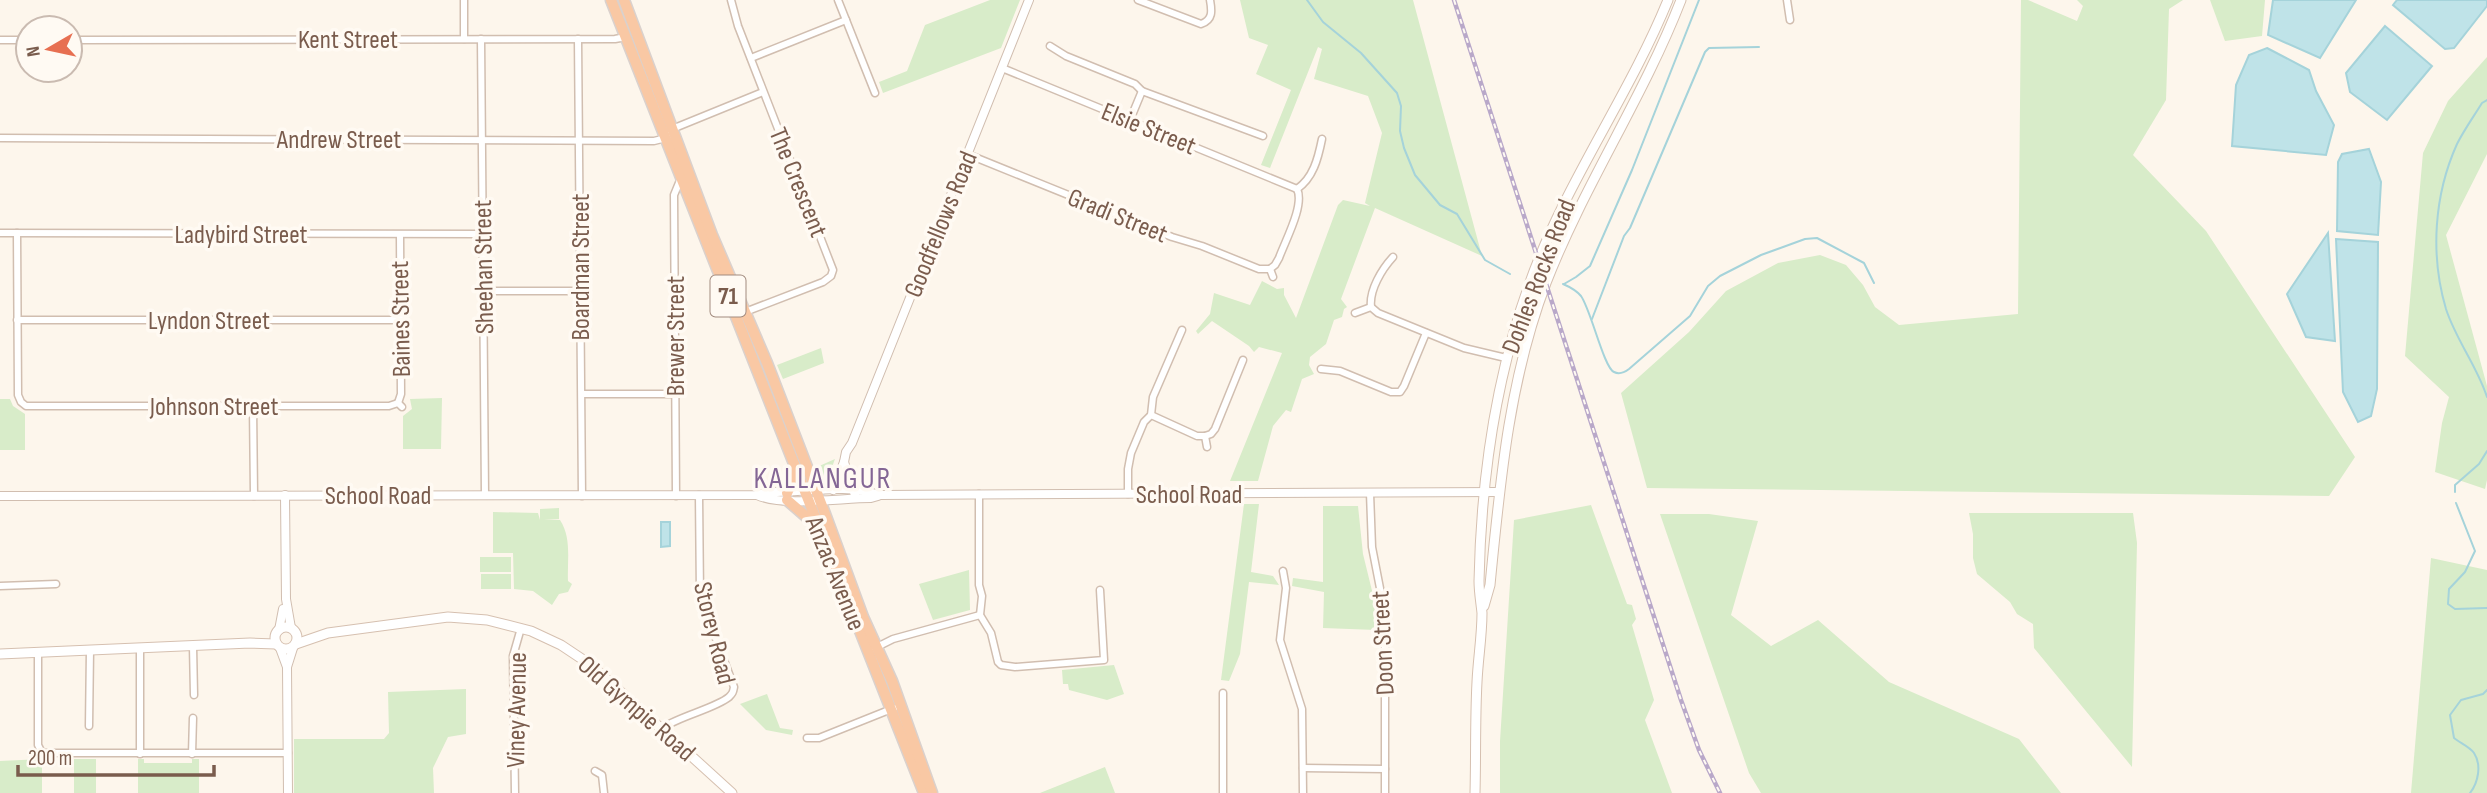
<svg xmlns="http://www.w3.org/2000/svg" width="2487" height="793" font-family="'Sofia Sans Condensed',sans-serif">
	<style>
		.green { fill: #d8ecc9 }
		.water { fill: #bfe3e8; stroke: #a5d3da; stroke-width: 2 }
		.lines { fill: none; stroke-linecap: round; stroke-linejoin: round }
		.stream { stroke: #a5d3da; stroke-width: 2 }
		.minor-casing { stroke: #d1beb0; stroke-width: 9 }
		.tertiary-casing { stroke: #d1beb0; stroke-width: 10 }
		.secondary-casing { stroke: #d6c0b0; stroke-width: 11 }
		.trunk-casing { stroke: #dad1cd; stroke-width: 13 }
		.minor { stroke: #fff; stroke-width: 6 }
		.tertiary { stroke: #fff; stroke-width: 8 }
		.secondary { stroke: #fff; stroke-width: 9 }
		.trunk { stroke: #f9c8a4; stroke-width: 10 }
		.rail-casing { stroke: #b9a8c9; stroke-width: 4.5 }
		.rail { stroke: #fffaf3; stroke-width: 2; stroke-dasharray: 5; stroke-linecap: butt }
		.labels { text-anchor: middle; stroke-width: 7; stroke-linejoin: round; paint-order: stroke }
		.shield { fill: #fffaf3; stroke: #a28b7f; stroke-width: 2 }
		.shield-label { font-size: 24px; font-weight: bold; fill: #7a5c4d }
		.street-label { font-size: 26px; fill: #7a5c4d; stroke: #fffaf3 }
		.quarter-label { font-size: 30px; letter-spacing: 2px; fill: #846695; stroke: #fffaf3 }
	</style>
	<rect width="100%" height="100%" fill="#fdf6ec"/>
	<g class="green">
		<path d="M990,0h30l-19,48 -118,45 -4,-11 28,-11 18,-46z"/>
		<path d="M1240,0h173l69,256 -107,-48 -34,91 6,8 -3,2 -2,8 -8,3 -8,24 -16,13 -1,8 5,9 -12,5 -11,33 -5,-2 -13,16 -15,55h-28l52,-128 -23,-6 -5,5 -5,-6 -37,-25 -14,13 -2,-3 14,-17 4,-21 36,12 12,-24 15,8 7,-1v7l12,23 42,-113 5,-5 27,6 -5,-3 17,-70 -14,-37 -54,-17 8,-30 -4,-2 -48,121 -9,-3 30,-75 -35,-16 12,-29 -19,-7z"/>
		<path d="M2021,0h7l49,21 6,-15 -6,-6h106l-14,9 -3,91 -33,55 73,76 149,226 -26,39 -682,-8 -26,-95 68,-61 37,-41 52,-28 42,-8 26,10 17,20 12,22 24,18 119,-11z"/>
		<path d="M2210,0h55l-3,36 -37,5z"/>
		<path d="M2487,57v97l-41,81 41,151v94l-2,9 -50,-17 7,-49 7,-26 -44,-41 18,-203 25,-52z"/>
		<path d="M821,348l3,15 -41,16 -6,-14z"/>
		<path d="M442,398l-1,51h-38v-33l9,-7 -2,-10z"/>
		<path d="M0,399h10l3,7 12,8v36h-25z"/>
		<path d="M835,459l-8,21 -5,1 -5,-14z"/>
		<path d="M1244,504h15l-8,68 22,4 6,9 -30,-3 -9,72 -11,27 -8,-1z"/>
		<path d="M1591,505l36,99 5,1 4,14 -4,6 22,75 -9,20 27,73h-172v-52l14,-221z"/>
		<path d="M1323,506h35l5,48 12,49 1,27 -53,-2 1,-36 -32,-6 1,-8 30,4z"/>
		<path d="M559,508v11h-15l16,1c12,18 7,41 8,61l4,3 -4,8 -9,2 -7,11 -19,-14 -19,-2 -1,-36h-20v-41l45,1 2,7v-11z"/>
		<path d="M1969,513h164l4,30 -5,224 -98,-119 -1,-24 -16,-10 -7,-12 -33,-28 -4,-16v-24z"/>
		<path d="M1660,514h49l49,7 -27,94 40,31 47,-26 71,62 130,57 42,54h-300l-12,-20z"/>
		<rect x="480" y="557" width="31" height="15"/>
		<path d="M2431,558l56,12v223h-76z"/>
		<path d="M969,570l1,40 -37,10 -14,-36z"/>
		<rect x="481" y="574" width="30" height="15"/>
		<path d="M1114,665l10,29 -17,6 -38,-10 -1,-6h-5l-1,-14z"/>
		<path d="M466,689v45l-18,3 -15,31 1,25h-140v-54h90l5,-6 -1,-41z"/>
		<path d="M767,694l13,34 13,2 -1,5 -26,-5 -26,-26z"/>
		<path d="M42,759v34h-42v-32z"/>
		<rect x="74" y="759" width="22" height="34"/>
		<path d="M138,759h6v4h48v-4h7v34h-61z"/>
		<path d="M1105,767l10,26h-75z"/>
	</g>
	<g class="water">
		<path d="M2273,0h83l-36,58 -52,-23z"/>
		<path d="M2397,0h90v6l-33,42 -9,1 -52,-44z"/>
		<path d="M2385,26l47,40 -45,54 -37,-28 -4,-19z"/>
		<path d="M2267,48l42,22 7,21 18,34 -8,30 -94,-9 4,-61 13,-30z"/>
		<path d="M2369,149l12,33 -3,53 -41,-4 1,-69 4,-8z"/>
		<path d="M2328,233l7,108 -29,-4 -19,-43z"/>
		<path d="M2336,239l42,3 -1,147 -6,27 -13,6 -15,-30z"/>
		<path d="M661,522h9v24l-9,1z"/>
	</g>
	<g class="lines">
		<g class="stream">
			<path d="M1307,0l16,22 38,31 36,40 4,13 -1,25 4,17 11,27 25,30 17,9 28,46 25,14"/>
			<path d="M2487,100l-5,3c-8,13 -18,27 -25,41 -23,51 -27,111 -11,165 10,31 31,57 41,88"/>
			<path d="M1563,284c7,3 13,6 18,12 10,14 23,72 33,76 6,3 11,0 15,-3l61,-53 18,-30 12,-10 41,-21 44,-16 12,-1 47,25 10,20"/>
			<path d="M1564,284l12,-7 14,-11 42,-96 67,-170"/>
			<path d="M1592,319l32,-83 6,-8 75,-176 4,-4 50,-1"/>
			<path d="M2455,492v-7l24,-21 8,-13"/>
			<path d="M2456,503l19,48 -10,21 -16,17 -1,15 7,5 32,-1"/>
			<path d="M2470,793c8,-10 12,-28 4,-40 -4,-6 -14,-10 -20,-15l-4,-23 11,-15 22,-6 4,-4"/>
		</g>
		<defs>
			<g id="minor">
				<path d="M464,0v39"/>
				<path d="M731,0l7,26 95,244 -2,6 -8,6 -78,30"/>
				<path d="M838,0l37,93"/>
				<path d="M1138,0l63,24c12,-4 11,-13 9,-24"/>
				<path d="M1787,0l3,20"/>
				<path d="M481,39l4,456"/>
				<path d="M578,39l4,457"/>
				<path d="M0,40h28"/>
				<path d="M70,40l545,-1 11,-2"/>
				<path d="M1050,46l16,10 69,28 7,7 121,45"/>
				<path d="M751,58l95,-38"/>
				<path d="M1002,68l295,121"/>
				<path d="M1130,120l12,-29"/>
				<path d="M0,138l654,3 12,-3 11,-11 86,-35"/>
				<path d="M967,154l205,83 30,9 57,23h11"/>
				<path d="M1297,189c16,-11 21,-30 25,-50"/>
				<path d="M0,233l483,1"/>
				<path d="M17,233l1,162 3,7 5,4h363l9,-3 4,4"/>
				<path d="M1273,277l-3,-8 5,-4 4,-7c6,-17 26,-53 18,-69"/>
				<path d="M483,291h97"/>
				<path d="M1371,307c-2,-17 11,-38 22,-50"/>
				<path d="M1355,313l16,-6 7,6 86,35 42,10"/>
				<path d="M17,320h384"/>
				<path d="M1321,369l19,2 51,21h9l4,-6 22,-53"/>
				<path d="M582,394h93"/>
				<path d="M398,403l3,-9 -1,-159"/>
				<path d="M253,406l1,90"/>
				<path d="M1151,415l46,21h8l2,11"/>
				<path d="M1205,436l6,-2 4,-5 28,-69"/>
				<path d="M1370,493l2,54 13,67v179"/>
				<path d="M979,494v91l3,11 -2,19 11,18 7,29 3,3 14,2 89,-7 -4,-70"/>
				<path d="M1128,494v-25l3,-16 13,-31 7,-7 2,-18 29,-67"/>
				<path d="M676,496l-2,-301 7,-17"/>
				<path d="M1283,571l3,17 -6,52 22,69 1,84"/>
				<path d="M0,586l56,-2"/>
				<path d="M193,646l1,49"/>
				<path d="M140,648v106"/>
				<path d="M875,648l18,-9 87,-24"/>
				<path d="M38,652v93l4,8h246"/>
				<path d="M89,726l1,-76"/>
				<path d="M662,728c18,-12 54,-20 67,-31 4,-4 4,-5 5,-10l-34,-91 -1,-101"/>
				<path d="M807,738h12l75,-30"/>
				<path d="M192,754l1,-36"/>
				<path d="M1303,768l82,1"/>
				<path d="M595,771l7,4 2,18"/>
				<path d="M515,793l-2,-137 8,-28"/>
				<path d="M1223,793v-100"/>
			</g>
			<g id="tertiary">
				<path d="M833,490l11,-28"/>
				<path d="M285,495l1,104 5,29"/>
				<path d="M757,495c26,12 84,3 114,3l7,-2"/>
				<path d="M0,496l757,-1 10,-3c36,1 78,-9 112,3l620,-3"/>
				<path d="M856,498l-12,-36 2,-10 6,-9 177,-443"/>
				<path d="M279,630l4,-21"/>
				<path d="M280,648l7,19"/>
				<path d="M288,793l-1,-126 6,-19"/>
			</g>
			<g id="secondary">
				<path d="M1484,606l6,-21c10,-102 19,-205 56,-302 38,-98 97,-185 135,-283"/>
				<circle cx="286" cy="638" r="11"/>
				<path d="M296,644l32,-11 120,-16 39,3 44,11 30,14 30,20 141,128"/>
				<path d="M0,654l250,-11 26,1"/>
				<path d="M1475,793c1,-37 0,-74 2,-111 1,-23 5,-46 5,-69 -1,-10 -3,-21 -3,-32 2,-100 16,-201 50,-296 35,-100 99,-187 139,-285"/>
			</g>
			<g id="trunk">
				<path d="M611,0l313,793"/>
				<path d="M624,0l88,235 55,128 57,148 39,106 29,64 40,112"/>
				<path d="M787,493l10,-21"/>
				<path d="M787,500l22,19 7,2"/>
			</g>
		</defs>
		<use href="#minor" class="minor-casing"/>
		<use href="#tertiary" class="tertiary-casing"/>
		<use href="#secondary" class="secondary-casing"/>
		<use href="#trunk" class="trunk-casing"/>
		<use href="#minor" class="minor"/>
		<use href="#tertiary" class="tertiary"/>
		<use href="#secondary" class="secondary"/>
		<use href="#trunk" class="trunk"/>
		<defs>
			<path id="rail" d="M1454,0l227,700 18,50 21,43"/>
		</defs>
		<use href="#rail" class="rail-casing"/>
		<use href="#rail" class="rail"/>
	</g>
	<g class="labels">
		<rect class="shield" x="710.5" y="275.5" width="35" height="41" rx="5"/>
		<g class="shield-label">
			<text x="728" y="304">71</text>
		</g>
		<g class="street-label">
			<text x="348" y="48">Kent Street</text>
			<text transform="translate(1149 128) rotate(22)" y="9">Elsie Street</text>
			<text x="339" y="148">Andrew Street</text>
			<text transform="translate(799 182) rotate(68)" y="9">The Crescent</text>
			<text transform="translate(1118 215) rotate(22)" y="9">Gradi Street</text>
			<text transform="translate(940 224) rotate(-68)" y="9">Goodfellows Road</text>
			<text x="241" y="243">Ladybird Street</text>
			<text transform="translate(483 267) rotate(-91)" y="9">Sheehan Street</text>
			<text transform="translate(580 267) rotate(-90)" y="9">Boardman Street</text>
			<text transform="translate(1538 276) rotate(-69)" y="9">Dohles Rocks Road</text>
			<text transform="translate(400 319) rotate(-91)" y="9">Baines Street</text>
			<text x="209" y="329">Lyndon Street</text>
			<text transform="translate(675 336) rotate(-90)" y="9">Brewer Street</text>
			<text x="214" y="415">Johnson Street</text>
			<text x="1189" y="503">School Road</text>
			<text x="378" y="504">School Road</text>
			<text transform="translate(836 573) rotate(68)" y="9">Anzac Avenue</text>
			<text transform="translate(715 633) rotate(76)" y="9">Storey Road</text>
			<text transform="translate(1382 643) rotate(-93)" y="9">Doon Street</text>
			<text transform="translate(637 708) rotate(41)" y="9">Old Gympie Road</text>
			<text transform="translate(516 710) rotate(-89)" y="9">Viney Avenue</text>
		</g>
		<g class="quarter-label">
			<text x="823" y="488">KALLANGUR</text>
		</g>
	</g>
	<g transform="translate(49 49) rotate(261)"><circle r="33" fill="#fffaf3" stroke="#cabbb1" stroke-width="2"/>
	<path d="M0-5L12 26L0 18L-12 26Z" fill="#e76f51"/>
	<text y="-10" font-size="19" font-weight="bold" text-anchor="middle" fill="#7a5c4d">N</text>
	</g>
	<path d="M18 765v10h196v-10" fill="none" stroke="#7a5c4d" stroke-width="3.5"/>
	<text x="28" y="765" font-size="21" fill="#7a5c4d" stroke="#fffaf3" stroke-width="5" paint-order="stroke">200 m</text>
</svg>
